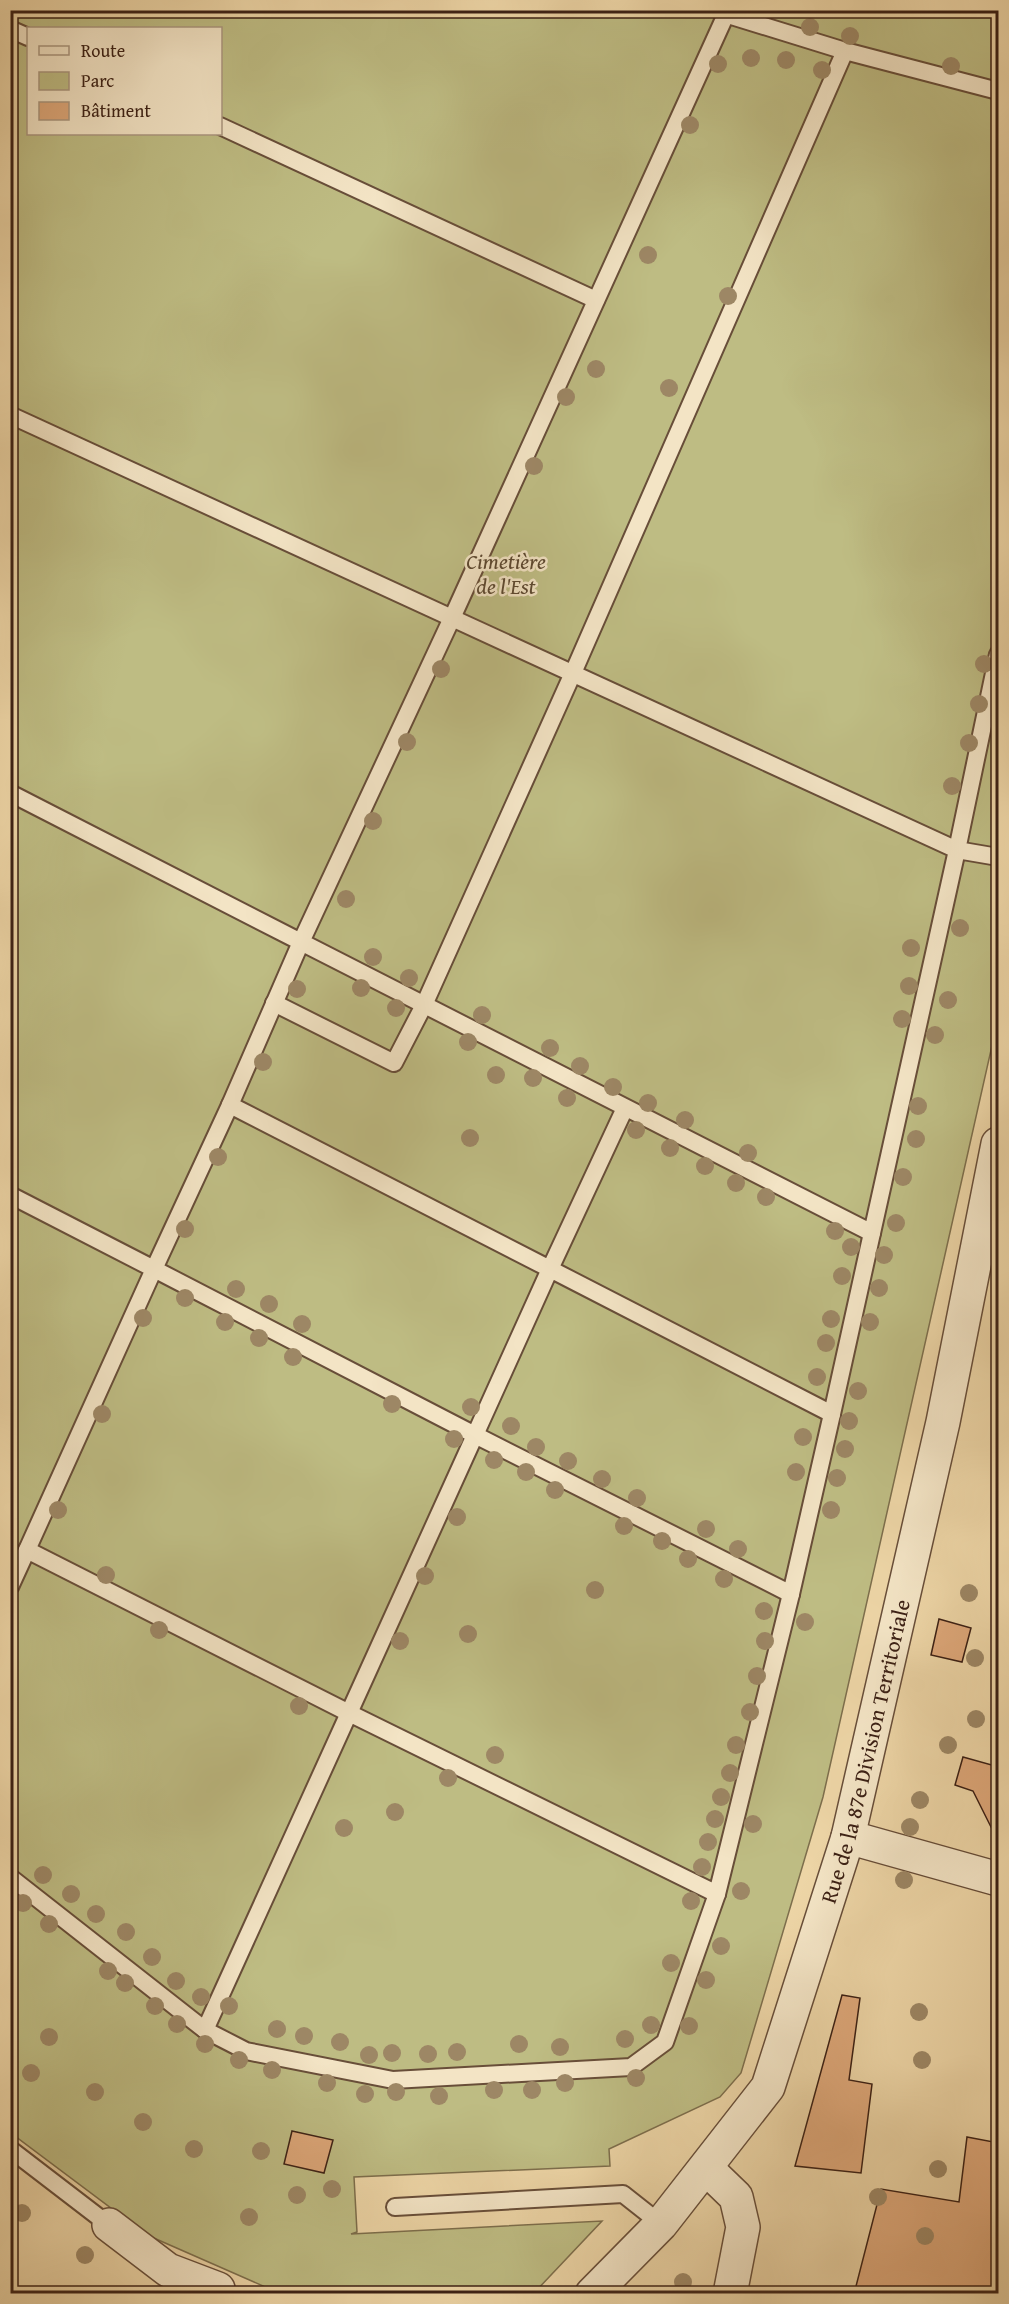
<svg xmlns="http://www.w3.org/2000/svg" width="1009" height="2304" font-family="'Gentium Book Plus',serif">
	<style>
		.green { fill: #bebc83; stroke: #7d6e4c; stroke-width: 1.5; fill-rule: evenodd }
		.building { fill: #dea87a; stroke: #3c2115; stroke-width: 1.5 }
		.lines { fill: none; stroke-linecap: round; stroke-linejoin: round }
		.service-casing { stroke: #684e39; stroke-width: 20 }
		.minor-casing { stroke: #684e39; stroke-width: 36 }
		.service { stroke: #f3e4c5; stroke-width: 16 }
		.minor { stroke: #f3e4c5; stroke-width: 33 }
		.tree { fill: #9d8765 }
		.labels { text-anchor: middle; stroke-width: 5; stroke-linejoin: round; paint-order: stroke }
		.park-label { font-size: 22px; font-style: italic; fill: #5c4830; stroke: #f3e4c5 }
		.street-label { font-size: 22px; fill: #3c2115; stroke: #f3e4c5 }
	</style>
	<rect width="100%" height="100%" fill="#edd5a6"/>
	<filter id="stains"><feTurbulence type="fractalNoise" baseFrequency=".00333" numOctaves="4"/><feColorMatrix values="0 0 0 0 .2 0 0 0 0 .09 0 0 0 0 .02 0 0 0 .5 -.17"/></filter>
	<radialGradient id="worn" r=".72"><stop offset=".6" stop-color="#630" stop-opacity="0"/><stop offset="1" stop-color="#630" stop-opacity=".3"/></radialGradient>
	<path class="green" d="M10,11h988v1008l-175,778 -82,276 -21,24 -111,52 1,17 -256,11 3,55 -6,2 251,-13 -68,72h-255l-132,-58 -136,-102zM28,28h192v106h-192z"/>
	<g class="building">
		<path d="M939,1619l32,9 -9,34 -31,-7z"/>
		<path d="M963,1757l36,10v76l-26,-52 -18,-6z"/>
		<path d="M842,1995l18,3 -11,82 23,4 -11,89 -66,-7z"/>
		<path d="M292,2131l41,9 -9,33 -40,-9z"/>
		<path d="M967,2137l32,6v151h-145l27,-105 78,13z"/>
	</g>
	<g class="lines">
		<defs>
			<g id="service">
				<path d="M724,10l1,4 120,37 153,40"/>
				<path d="M10,29l18,8"/>
				<path d="M220,126l376,174"/>
				<path d="M10,415l442,203 276,-608"/>
				<path d="M452,618l505,232 -85,383 -571,-291z"/>
				<path d="M998,654l-41,196 41,7"/>
				<path d="M10,793l291,149 -71,163 320,164 75,-161"/>
				<path d="M274,1003l120,60 30,-58 149,-332 272,-622"/>
				<path d="M230,1105l-76,164 321,166 75,-166 282,145 40,-181"/>
				<path d="M10,1195l144,74 -127,281 322,163 126,-278 316,159 41,-180"/>
				<path d="M10,1587l17,-37"/>
				<path d="M10,1877l195,153 144,-317 368,181 74,-300"/>
				<path d="M205,2030l41,21 147,29 238,-13 34,-25 52,-148"/>
				<path d="M10,2149l99,76"/>
				<path d="M395,2207l228,-13 38,30"/>
			</g>
			<g id="minor">
				<path d="M848,1837l150,42"/>
				<path d="M706,2168l30,29 7,30 -13,67"/>
				<path d="M109,2225l59,45 50,19"/>
				<path id="s1" d="M592,2294l69,-70 107,-137 80,-250 95,-415 55,-278"/>
			</g>
		</defs>
		<use href="#service" class="service-casing"/>
		<use href="#minor" class="minor-casing"/>
		<use href="#service" class="service"/>
		<use href="#minor" class="minor"/>
	</g>
	<g class="tree">
		<circle cx="810" cy="27" r="9"/>
		<circle cx="850" cy="36" r="9"/>
		<circle cx="751" cy="58" r="9"/>
		<circle cx="786" cy="60" r="9"/>
		<circle cx="718" cy="64" r="9"/>
		<circle cx="951" cy="66" r="9"/>
		<circle cx="822" cy="70" r="9"/>
		<circle cx="690" cy="125" r="9"/>
		<circle cx="648" cy="255" r="9"/>
		<circle cx="728" cy="296" r="9"/>
		<circle cx="596" cy="369" r="9"/>
		<circle cx="669" cy="388" r="9"/>
		<circle cx="566" cy="397" r="9"/>
		<circle cx="534" cy="466" r="9"/>
		<circle cx="984" cy="664" r="9"/>
		<circle cx="441" cy="669" r="9"/>
		<circle cx="979" cy="704" r="9"/>
		<circle cx="407" cy="742" r="9"/>
		<circle cx="969" cy="743" r="9"/>
		<circle cx="952" cy="786" r="9"/>
		<circle cx="373" cy="821" r="9"/>
		<circle cx="346" cy="899" r="9"/>
		<circle cx="960" cy="928" r="9"/>
		<circle cx="911" cy="948" r="9"/>
		<circle cx="373" cy="957" r="9"/>
		<circle cx="409" cy="978" r="9"/>
		<circle cx="909" cy="986" r="9"/>
		<circle cx="361" cy="988" r="9"/>
		<circle cx="297" cy="989" r="9"/>
		<circle cx="948" cy="1000" r="9"/>
		<circle cx="396" cy="1008" r="9"/>
		<circle cx="482" cy="1015" r="9"/>
		<circle cx="902" cy="1019" r="9"/>
		<circle cx="935" cy="1035" r="9"/>
		<circle cx="468" cy="1042" r="9"/>
		<circle cx="550" cy="1048" r="9"/>
		<circle cx="263" cy="1062" r="9"/>
		<circle cx="580" cy="1066" r="9"/>
		<circle cx="496" cy="1075" r="9"/>
		<circle cx="533" cy="1078" r="9"/>
		<circle cx="613" cy="1087" r="9"/>
		<circle cx="567" cy="1098" r="9"/>
		<circle cx="648" cy="1103" r="9"/>
		<circle cx="918" cy="1106" r="9"/>
		<circle cx="685" cy="1120" r="9"/>
		<circle cx="636" cy="1130" r="9"/>
		<circle cx="470" cy="1138" r="9"/>
		<circle cx="916" cy="1139" r="9"/>
		<circle cx="670" cy="1148" r="9"/>
		<circle cx="748" cy="1153" r="9"/>
		<circle cx="218" cy="1157" r="9"/>
		<circle cx="705" cy="1166" r="9"/>
		<circle cx="903" cy="1177" r="9"/>
		<circle cx="736" cy="1183" r="9"/>
		<circle cx="766" cy="1197" r="9"/>
		<circle cx="896" cy="1223" r="9"/>
		<circle cx="185" cy="1229" r="9"/>
		<circle cx="835" cy="1231" r="9"/>
		<circle cx="851" cy="1247" r="9"/>
		<circle cx="884" cy="1255" r="9"/>
		<circle cx="842" cy="1276" r="9"/>
		<circle cx="879" cy="1288" r="9"/>
		<circle cx="236" cy="1289" r="9"/>
		<circle cx="185" cy="1298" r="9"/>
		<circle cx="269" cy="1304" r="9"/>
		<circle cx="143" cy="1318" r="9"/>
		<circle cx="831" cy="1319" r="9"/>
		<circle cx="225" cy="1322" r="9"/>
		<circle cx="870" cy="1322" r="9"/>
		<circle cx="302" cy="1324" r="9"/>
		<circle cx="259" cy="1338" r="9"/>
		<circle cx="826" cy="1343" r="9"/>
		<circle cx="293" cy="1357" r="9"/>
		<circle cx="817" cy="1377" r="9"/>
		<circle cx="858" cy="1391" r="9"/>
		<circle cx="392" cy="1404" r="9"/>
		<circle cx="471" cy="1407" r="9"/>
		<circle cx="102" cy="1414" r="9"/>
		<circle cx="849" cy="1421" r="9"/>
		<circle cx="511" cy="1426" r="9"/>
		<circle cx="803" cy="1437" r="9"/>
		<circle cx="454" cy="1439" r="9"/>
		<circle cx="536" cy="1447" r="9"/>
		<circle cx="845" cy="1449" r="9"/>
		<circle cx="494" cy="1460" r="9"/>
		<circle cx="568" cy="1461" r="9"/>
		<circle cx="526" cy="1472" r="9"/>
		<circle cx="796" cy="1472" r="9"/>
		<circle cx="837" cy="1478" r="9"/>
		<circle cx="602" cy="1479" r="9"/>
		<circle cx="555" cy="1490" r="9"/>
		<circle cx="637" cy="1498" r="9"/>
		<circle cx="58" cy="1510" r="9"/>
		<circle cx="831" cy="1510" r="9"/>
		<circle cx="457" cy="1517" r="9"/>
		<circle cx="624" cy="1526" r="9"/>
		<circle cx="706" cy="1529" r="9"/>
		<circle cx="662" cy="1541" r="9"/>
		<circle cx="738" cy="1549" r="9"/>
		<circle cx="688" cy="1559" r="9"/>
		<circle cx="106" cy="1575" r="9"/>
		<circle cx="425" cy="1576" r="9"/>
		<circle cx="724" cy="1579" r="9"/>
		<circle cx="595" cy="1590" r="9"/>
		<circle cx="969" cy="1593" r="9"/>
		<circle cx="764" cy="1611" r="9"/>
		<circle cx="805" cy="1622" r="9"/>
		<circle cx="159" cy="1630" r="9"/>
		<circle cx="468" cy="1634" r="9"/>
		<circle cx="400" cy="1641" r="9"/>
		<circle cx="765" cy="1641" r="9"/>
		<circle cx="975" cy="1658" r="9"/>
		<circle cx="757" cy="1676" r="9"/>
		<circle cx="299" cy="1706" r="9"/>
		<circle cx="750" cy="1712" r="9"/>
		<circle cx="976" cy="1719" r="9"/>
		<circle cx="736" cy="1745" r="9"/>
		<circle cx="948" cy="1745" r="9"/>
		<circle cx="495" cy="1755" r="9"/>
		<circle cx="730" cy="1773" r="9"/>
		<circle cx="448" cy="1778" r="9"/>
		<circle cx="721" cy="1797" r="9"/>
		<circle cx="920" cy="1800" r="9"/>
		<circle cx="395" cy="1812" r="9"/>
		<circle cx="715" cy="1819" r="9"/>
		<circle cx="753" cy="1824" r="9"/>
		<circle cx="910" cy="1827" r="9"/>
		<circle cx="344" cy="1828" r="9"/>
		<circle cx="708" cy="1842" r="9"/>
		<circle cx="702" cy="1867" r="9"/>
		<circle cx="43" cy="1875" r="9"/>
		<circle cx="904" cy="1880" r="9"/>
		<circle cx="741" cy="1891" r="9"/>
		<circle cx="71" cy="1894" r="9"/>
		<circle cx="691" cy="1901" r="9"/>
		<circle cx="23" cy="1903" r="9"/>
		<circle cx="96" cy="1914" r="9"/>
		<circle cx="49" cy="1924" r="9"/>
		<circle cx="126" cy="1932" r="9"/>
		<circle cx="721" cy="1946" r="9"/>
		<circle cx="152" cy="1957" r="9"/>
		<circle cx="671" cy="1963" r="9"/>
		<circle cx="108" cy="1971" r="9"/>
		<circle cx="706" cy="1980" r="9"/>
		<circle cx="176" cy="1981" r="9"/>
		<circle cx="125" cy="1983" r="9"/>
		<circle cx="201" cy="1997" r="9"/>
		<circle cx="155" cy="2006" r="9"/>
		<circle cx="229" cy="2006" r="9"/>
		<circle cx="919" cy="2012" r="9"/>
		<circle cx="177" cy="2024" r="9"/>
		<circle cx="651" cy="2025" r="9"/>
		<circle cx="689" cy="2026" r="9"/>
		<circle cx="277" cy="2029" r="9"/>
		<circle cx="304" cy="2036" r="9"/>
		<circle cx="49" cy="2037" r="9"/>
		<circle cx="625" cy="2039" r="9"/>
		<circle cx="340" cy="2042" r="9"/>
		<circle cx="205" cy="2044" r="9"/>
		<circle cx="519" cy="2044" r="9"/>
		<circle cx="560" cy="2047" r="9"/>
		<circle cx="457" cy="2052" r="9"/>
		<circle cx="392" cy="2053" r="9"/>
		<circle cx="428" cy="2054" r="9"/>
		<circle cx="369" cy="2055" r="9"/>
		<circle cx="239" cy="2060" r="9"/>
		<circle cx="922" cy="2060" r="9"/>
		<circle cx="272" cy="2070" r="9"/>
		<circle cx="31" cy="2073" r="9"/>
		<circle cx="636" cy="2078" r="9"/>
		<circle cx="327" cy="2083" r="9"/>
		<circle cx="565" cy="2083" r="9"/>
		<circle cx="494" cy="2090" r="9"/>
		<circle cx="532" cy="2090" r="9"/>
		<circle cx="95" cy="2092" r="9"/>
		<circle cx="396" cy="2092" r="9"/>
		<circle cx="365" cy="2094" r="9"/>
		<circle cx="439" cy="2096" r="9"/>
		<circle cx="143" cy="2122" r="9"/>
		<circle cx="194" cy="2149" r="9"/>
		<circle cx="261" cy="2151" r="9"/>
		<circle cx="938" cy="2169" r="9"/>
		<circle cx="332" cy="2189" r="9"/>
		<circle cx="297" cy="2195" r="9"/>
		<circle cx="878" cy="2197" r="9"/>
		<circle cx="22" cy="2213" r="9"/>
		<circle cx="249" cy="2217" r="9"/>
		<circle cx="925" cy="2236" r="9"/>
		<circle cx="85" cy="2255" r="9"/>
		<circle cx="683" cy="2282" r="9"/>
	</g>
	<g class="labels">
		<g class="park-label">
			<text x="506" y="569">Cimetière<tspan x="506" dy="25">de l'Est</tspan></text>
		</g>
		<g class="street-label">
			<text dy="8" stroke="none"><textPath href="#s1" startOffset="622">Rue de la 87e Division Territoriale</textPath></text>
		</g>
	</g>
	<rect width="1009" height="2304" fill="none" stroke="#edd5a6" stroke-width="36"/>
	<rect x="12" y="12" width="985" height="2280" fill="none" stroke="#3c2115" stroke-width="3"/>
	<rect x="18" y="18" width="973" height="2268" fill="none" stroke="#3c2115" stroke-width="1.5"/>
	<rect x="27" y="27" width="195" height="108" fill="#f3e4c5" stroke="#aa967f" stroke-width="1.5"/>
	<rect x="39" y="46" width="30" height="9" fill="#f3e4c5" stroke="#aa967f" stroke-width="1.5"/>
	<text x="81" y="57" font-size="18" fill="#3c2115">Route</text>
	<rect x="39" y="72" width="30" height="18" fill="#bebc83" stroke="#aa967f" stroke-width="1.5"/>
	<text x="81" y="87" font-size="18" fill="#3c2115">Parc</text>
	<rect x="39" y="102" width="30" height="18" fill="#dea87a" stroke="#aa967f" stroke-width="1.5"/>
	<text x="81" y="117" font-size="18" fill="#3c2115">Bâtiment</text>
	<rect width="100%" height="100%" filter="url(#stains)"/>
	<rect width="100%" height="100%" fill="url(#worn)"/>
</svg>
